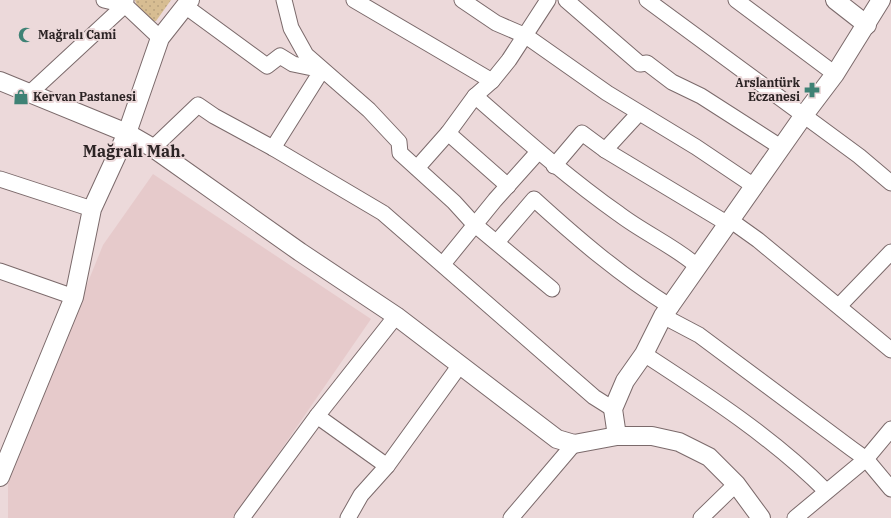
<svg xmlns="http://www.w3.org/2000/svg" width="891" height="518" font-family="'IBM Plex Serif',serif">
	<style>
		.built { fill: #e6cacb }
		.grass { fill: url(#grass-dots) }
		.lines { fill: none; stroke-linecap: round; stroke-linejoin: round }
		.minor-casing { stroke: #7b6a6b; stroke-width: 17 }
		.tertiary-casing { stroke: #7b6a6b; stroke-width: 20 }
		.minor { stroke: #fff; stroke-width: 15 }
		.tertiary { stroke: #fff; stroke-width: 18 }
		.labels { text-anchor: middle; stroke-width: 4; stroke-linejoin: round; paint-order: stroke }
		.poi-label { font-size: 12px; font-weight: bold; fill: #2c2425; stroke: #ecd9da; text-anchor: start }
		.district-label { font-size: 16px; font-weight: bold; fill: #2c2425; stroke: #ecd9da }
	</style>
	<defs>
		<pattern id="grass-dots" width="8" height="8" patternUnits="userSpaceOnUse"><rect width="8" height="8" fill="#d7bd92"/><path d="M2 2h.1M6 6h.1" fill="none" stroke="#b9a27e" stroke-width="1.8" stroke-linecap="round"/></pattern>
	</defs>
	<rect width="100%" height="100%" fill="#ecd9da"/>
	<path class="built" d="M153,174l218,145 -137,199h-226v-39l95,-234z"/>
	<path class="grass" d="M135,0h36l-15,21 -6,1 -12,-13z"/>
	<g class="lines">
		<defs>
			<g id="minor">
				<path d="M104,0l21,5 35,33"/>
				<path d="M284,0l7,28 15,27 63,55 30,32 1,11 54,49 20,22 78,65"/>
				<path d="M354,0l138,81"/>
				<path d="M462,0l34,23 30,13 81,57 89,54 58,39"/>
				<path d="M566,0l74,64 7,-1 25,19 29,14 81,52"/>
				<path d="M647,0l212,156 32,27"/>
				<path d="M736,0l99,74"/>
				<path d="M185,6l82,60 13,-10 13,8 29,6 -49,78"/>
				<path d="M31,92l94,-87 1,-5"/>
				<path d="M475,96c47,41 93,82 144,118 25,19 55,32 78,52"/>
				<path d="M448,133l60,53"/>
				<path d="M153,148l45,-43 16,11 59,32 110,65 211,184 19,12"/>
				<path d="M605,150l34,-37"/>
				<path d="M554,166l28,-33 23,17 123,74"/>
				<path d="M417,168l31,-35 27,-37 17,-15 17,-21 39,-60"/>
				<path d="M0,179l92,30"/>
				<path d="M730,220l28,20 133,110"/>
				<path d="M497,242l37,-43c44,40 86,76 137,108"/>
				<path d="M443,264l52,-64 43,-48"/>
				<path d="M0,271l74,26"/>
				<path d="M839,306l52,-54"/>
				<path d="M663,316l36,19 153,114 14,10 25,30"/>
				<path d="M644,354c63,41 128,83 182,137"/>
				<path d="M317,416l70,50"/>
				<path d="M242,518l75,-102 79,-100"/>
				<path d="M348,518l13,-23 26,-29 73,-101"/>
				<path d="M511,518l63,-74"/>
				<path d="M701,518l35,-34"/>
				<path d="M795,518l71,-59 25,-30"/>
			</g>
			<g id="tertiary">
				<path d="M835,0l32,25"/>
				<path d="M0,81l127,52 26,15 147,104 96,64 161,123 17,5 43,-8h35l27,6 30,15 27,27 25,34"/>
				<path d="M617,436l-4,-27 12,-28 19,-27 19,-38 141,-201 31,-41 46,-74"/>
				<path d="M0,477l74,-180 18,-88 35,-76 33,-95 30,-38"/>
			</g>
		</defs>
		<use href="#minor" class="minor-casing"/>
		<use href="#tertiary" class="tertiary-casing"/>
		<use href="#minor" class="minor"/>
		<use href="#tertiary" class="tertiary"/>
	</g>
	<defs>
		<symbol id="mosque-bare" viewBox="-9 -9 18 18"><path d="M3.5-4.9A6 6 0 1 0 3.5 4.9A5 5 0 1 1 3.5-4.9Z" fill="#3f8275" stroke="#ecd9da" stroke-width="2.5" paint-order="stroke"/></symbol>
		<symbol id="pharmacy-bare" viewBox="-9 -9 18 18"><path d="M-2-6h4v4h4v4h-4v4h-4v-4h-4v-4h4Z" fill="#3f8275" stroke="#ecd9da" stroke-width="2.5" paint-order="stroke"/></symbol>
		<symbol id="shop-bare" viewBox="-9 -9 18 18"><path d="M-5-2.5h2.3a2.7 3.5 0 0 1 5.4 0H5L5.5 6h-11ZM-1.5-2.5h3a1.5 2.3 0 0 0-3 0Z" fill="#3f8275" stroke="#ecd9da" stroke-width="2.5" paint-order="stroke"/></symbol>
	</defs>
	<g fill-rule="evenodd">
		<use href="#mosque-bare" x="15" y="24" width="22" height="22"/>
		<use href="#pharmacy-bare" x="801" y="79" width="22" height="22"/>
		<use href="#shop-bare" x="10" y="86" width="22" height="22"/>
	</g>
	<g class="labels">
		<g class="poi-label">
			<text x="38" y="39">Mağralı Cami</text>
			<text x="800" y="87" text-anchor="end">Arslantürk<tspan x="800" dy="14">Eczanesi</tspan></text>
			<text x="33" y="101">Kervan Pastanesi</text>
		</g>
		<g class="district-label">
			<text x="134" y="157">Mağralı Mah.</text>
		</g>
	</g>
</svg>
